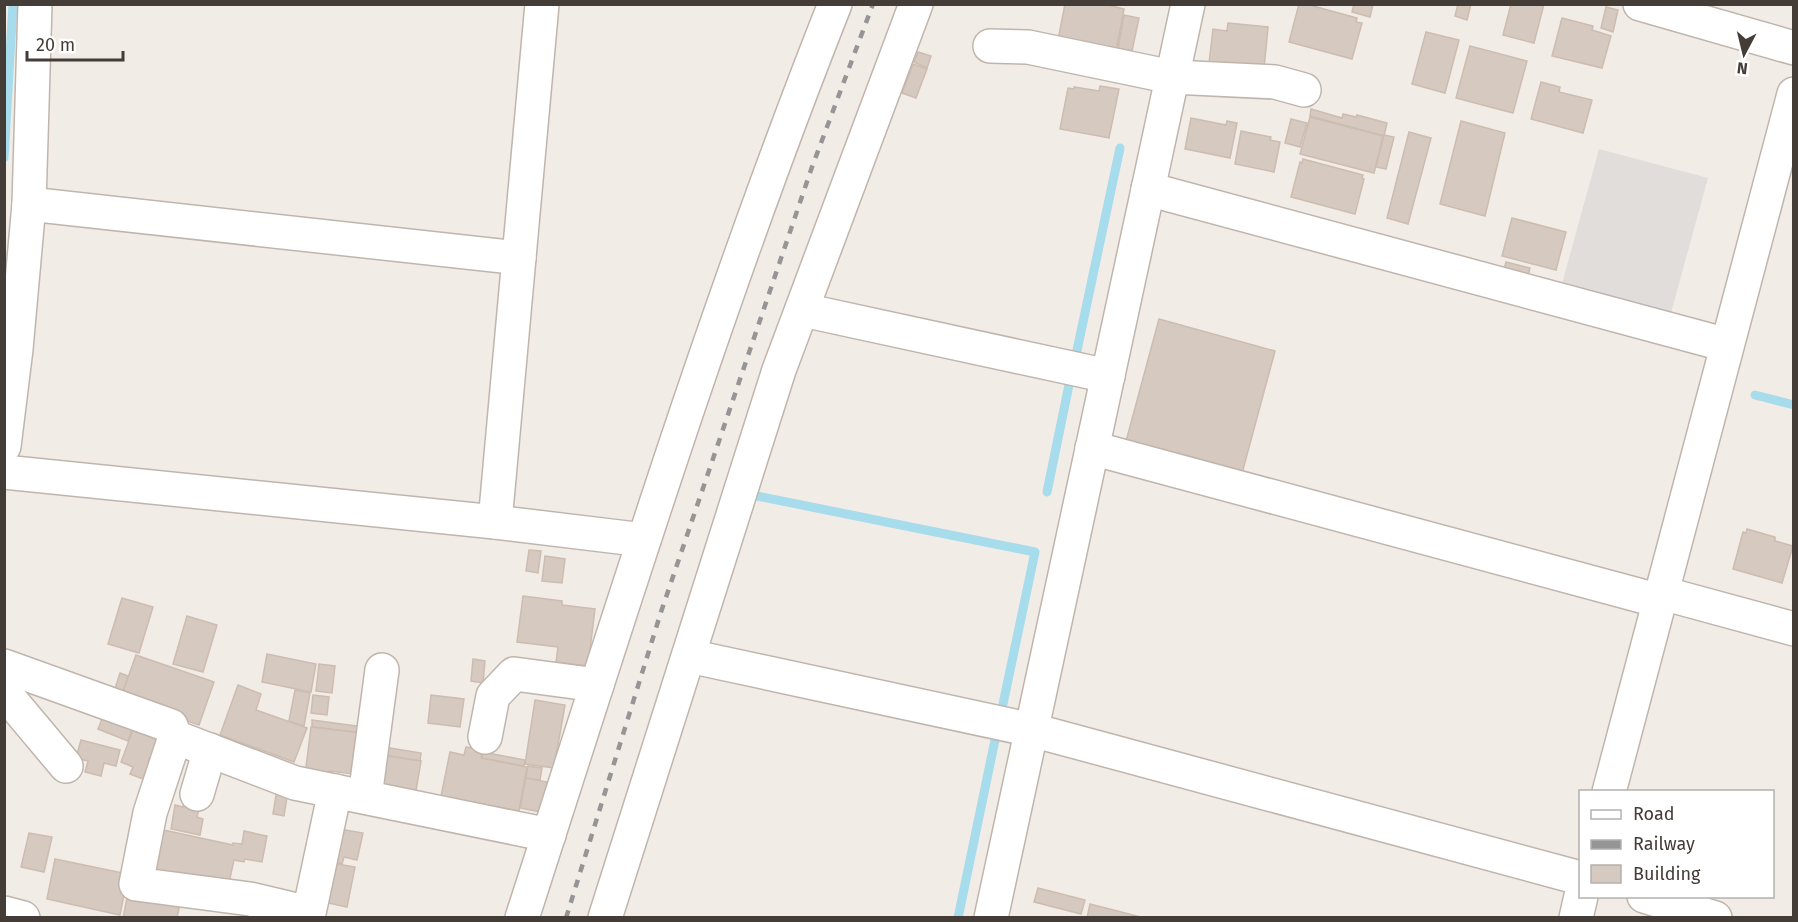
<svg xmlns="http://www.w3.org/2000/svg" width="1798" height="922" font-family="'Fira Sans',sans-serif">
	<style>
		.parking { fill: #e0dddb }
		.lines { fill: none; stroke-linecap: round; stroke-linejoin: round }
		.stream { stroke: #a6dceb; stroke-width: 9 }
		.building { fill: #d6c9bf; stroke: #cdbcb0; stroke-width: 1.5 }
		.minor-casing { stroke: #c0b5ad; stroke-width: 36 }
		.minor { stroke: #fff; stroke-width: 33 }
		.rail { stroke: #959595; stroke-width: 4.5; stroke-dasharray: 8 8; stroke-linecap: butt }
	</style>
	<rect width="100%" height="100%" fill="#f2ece6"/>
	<path class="parking" d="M1599,149l109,29 -39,142 -109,-29z"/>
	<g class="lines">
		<g class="stream">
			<path d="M4,158l9,-154"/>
			<path d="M1076,355l44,-207"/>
			<path d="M1755,395l39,10"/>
			<path d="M1047,492l23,-112"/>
			<path d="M752,495l283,57 -32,152"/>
			<path d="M958,918l37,-178"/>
		</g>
	</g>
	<g class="building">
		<path d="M1065,4h39l20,5 -8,43 -58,-12z"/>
		<path d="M1299,4h7l51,14 -1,4 6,1 -10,36 -63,-17z"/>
		<path d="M1354,4h19l-3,13 -18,-5z"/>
		<path d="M1458,4h13l-4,16 -12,-4z"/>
		<path d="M1511,4h33l-10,39 -31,-8z"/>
		<path d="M1606,7l12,3 -5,22 -12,-4z"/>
		<path d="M1124,15l15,3 -7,33 -14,-3z"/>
		<path d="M1562,18l31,8 -1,4 19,6 -9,32 -50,-12z"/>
		<path d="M1228,23l40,4 -4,42 -55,-6 4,-34 14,2z"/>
		<path d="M1426,32l33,8 -14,53 -33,-9z"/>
		<path d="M1470,46l57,15 -14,52 -57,-15z"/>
		<path d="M918,52l13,4 -4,12 -13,-6z"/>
		<path d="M913,64l14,5 -11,29 -14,-5z"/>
		<path d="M1541,82l19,5 -1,5 33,8 -9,33 -52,-14z"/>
		<path d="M1100,86l19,3 -10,49 -49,-9 8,-41 6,1v-2l25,4z"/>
		<path d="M1311,109l31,9 1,-4 13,3 1,-2 30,8 -3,13 -74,-20z"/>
		<path d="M1310,117l73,19 -9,37 -74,-19z"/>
		<path d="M1191,118l35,7 1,-4 10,2 -7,35 -45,-9z"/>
		<path d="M1291,119l16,4 -7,24 -15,-4z"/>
		<path d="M1461,121l44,12 -20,83 -45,-12z"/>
		<path d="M1241,131l30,6 -1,3 10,2 -6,30 -39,-8z"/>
		<path d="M1409,132l22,6 -23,86 -21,-6z"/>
		<path d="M1384,135l10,2 -8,32 -10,-2z"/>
		<path d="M1303,159l60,16 -1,3 2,1 -9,35 -64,-17 9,-35 2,1z"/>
		<path d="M1512,218l54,14 -10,38 -54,-14z"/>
		<path d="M1506,262l24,6 -3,12 -24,-6z"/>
		<path d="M1159,319l116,32 -34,126 -116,-32z"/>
		<path d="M1747,529l28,8v4l18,5 -11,37 -49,-14 10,-37 3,1z"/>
		<path d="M529,550l12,1 -3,22 -12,-2z"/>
		<path d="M545,556l20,3 -3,24 -20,-2z"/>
		<path d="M523,596l39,5v4l33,4 -7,57 -32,-4 2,-15 -41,-5z"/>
		<path d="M122,598l31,9 -14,46 -31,-9z"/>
		<path d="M187,616l30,9 -14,47 -30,-8z"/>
		<path d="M267,654l49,10 -5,28 -49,-10z"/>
		<path d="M136,655l78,27 -15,43 -78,-28z"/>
		<path d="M473,659l12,2 -2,22 -12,-2z"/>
		<path d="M319,664l16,2 -3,27 -16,-2z"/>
		<path d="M120,673l8,3 -7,21 -8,-2z"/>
		<path d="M238,685l23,9 -5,16 51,18 -13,34 -74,-27z"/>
		<path d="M295,690l15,3 -6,33 -15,-5z"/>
		<path d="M313,695l16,2 -2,18 -16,-2z"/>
		<path d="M431,695l33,4 -4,28 -32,-4z"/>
		<path d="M535,700l30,5 -11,63 -29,-4z"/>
		<path d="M105,711l29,12 -6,18 -30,-12z"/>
		<path d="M312,720l51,7 -1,6 -50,-6z"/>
		<path d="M136,722l32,12 -15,40 -7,-2 -3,7 -13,-5 3,-7 -12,-5z"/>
		<path d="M311,727l51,6 -8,41 -25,-3 -1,7 -23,-3z"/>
		<path d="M81,740l39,10 -4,16 -12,-3 -3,13 -16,-4 3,-11 -12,-3z"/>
		<path d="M384,747l37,6 -1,8 -38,-6z"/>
		<path d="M466,747l17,3 -2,8 46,9 -8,44 -78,-15 9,-44 14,3z"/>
		<path d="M483,752l42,8 -1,6 -42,-8z"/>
		<path d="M382,755l39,6 -5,30 -39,-6z"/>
		<path d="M528,766l14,2 -2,12 -14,-2z"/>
		<path d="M526,778l21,4 -6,30 -21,-4z"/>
		<path d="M277,789l11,2 -4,25 -11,-2z"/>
		<path d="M184,802l16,3 -3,12 6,2 -3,16 -29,-6 4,-24 8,2z"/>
		<path d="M334,828l29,5 -6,27 -13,-3 -2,7 -14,-3z"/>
		<path d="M159,829l74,16v-2l9,1 2,-13 23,5 -5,26 -17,-3 -1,3 -10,-2 -6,27 -77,-17z"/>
		<path d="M29,833l23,4 -8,35 -23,-5z"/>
		<path d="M55,859l73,15 -8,41 -73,-16z"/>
		<path d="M326,862l29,5 -8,40 -19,-4z"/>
		<path d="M129,888l52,11 -4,19h-54z"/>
		<path d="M1038,888l47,12 -4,14 -47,-12z"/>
		<path d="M1090,904l51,13v1h-54z"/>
	</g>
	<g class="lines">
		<defs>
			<g id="minor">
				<path d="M1640,4l154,44"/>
				<path d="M990,46l38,1 144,30 103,5 29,8"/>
				<path d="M1148,189l579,156"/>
				<path d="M29,204l490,54"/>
				<path d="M803,310l305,66"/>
				<path d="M4,446l12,-97 13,-145 6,-200"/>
				<path d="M1092,448l568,153"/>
				<path d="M4,472l491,50 149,18"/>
				<path d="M495,522l47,-518"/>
				<path d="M1662,593l132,36"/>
				<path d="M689,656l343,74 548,148"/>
				<path d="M4,666l167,60 4,11 120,46 254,52"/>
				<path d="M4,692l62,74"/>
				<path d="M175,737l-25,76 -14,71 114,15 59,14 26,-122"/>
				<path d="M485,737l8,-41 21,-22 83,11"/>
				<path d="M1609,792l185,-698"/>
				<path d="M197,794l13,-44"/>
				<path d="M365,797l17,-127"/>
				<path d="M1644,896l71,22"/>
				<path d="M4,913l19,5"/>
				<path d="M522,918c99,-307 194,-614 313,-914"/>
				<path d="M605,918l174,-548 137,-366"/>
				<path d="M991,918l197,-914"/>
				<path d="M1576,918l5,-22"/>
			</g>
		</defs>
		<use href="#minor" class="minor-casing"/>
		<use href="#minor" class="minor"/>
		<path class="rail" d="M566,918l95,-306 151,-445 61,-163"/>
	</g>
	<rect width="1798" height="922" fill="none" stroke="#443c36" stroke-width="12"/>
	<rect x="1579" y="790" width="195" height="108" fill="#ffffff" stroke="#b4b1af" stroke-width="1.5"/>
	<rect x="1591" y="810" width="30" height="9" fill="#ffffff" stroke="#b4b1af" stroke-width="1.5"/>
	<text x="1633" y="820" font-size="18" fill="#443c36">Road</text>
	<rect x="1591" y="840" width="30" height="9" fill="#959595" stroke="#b4b1af" stroke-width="1.5"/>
	<text x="1633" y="850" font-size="18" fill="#443c36">Railway</text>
	<rect x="1591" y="865" width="30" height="18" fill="#d6c9bf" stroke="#b4b1af" stroke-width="1.5"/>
	<text x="1633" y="880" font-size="18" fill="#443c36">Building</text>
	<g transform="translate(1744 54) rotate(187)" stroke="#ffffff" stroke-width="4.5" paint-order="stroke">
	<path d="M0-4.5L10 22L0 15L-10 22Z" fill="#443c36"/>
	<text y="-9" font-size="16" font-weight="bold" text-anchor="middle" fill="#443c36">N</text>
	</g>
	<path d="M27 51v9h96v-9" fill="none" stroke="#443c36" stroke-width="3"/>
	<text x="36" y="51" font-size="18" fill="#443c36" stroke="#ffffff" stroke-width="4.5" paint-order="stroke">20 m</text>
</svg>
